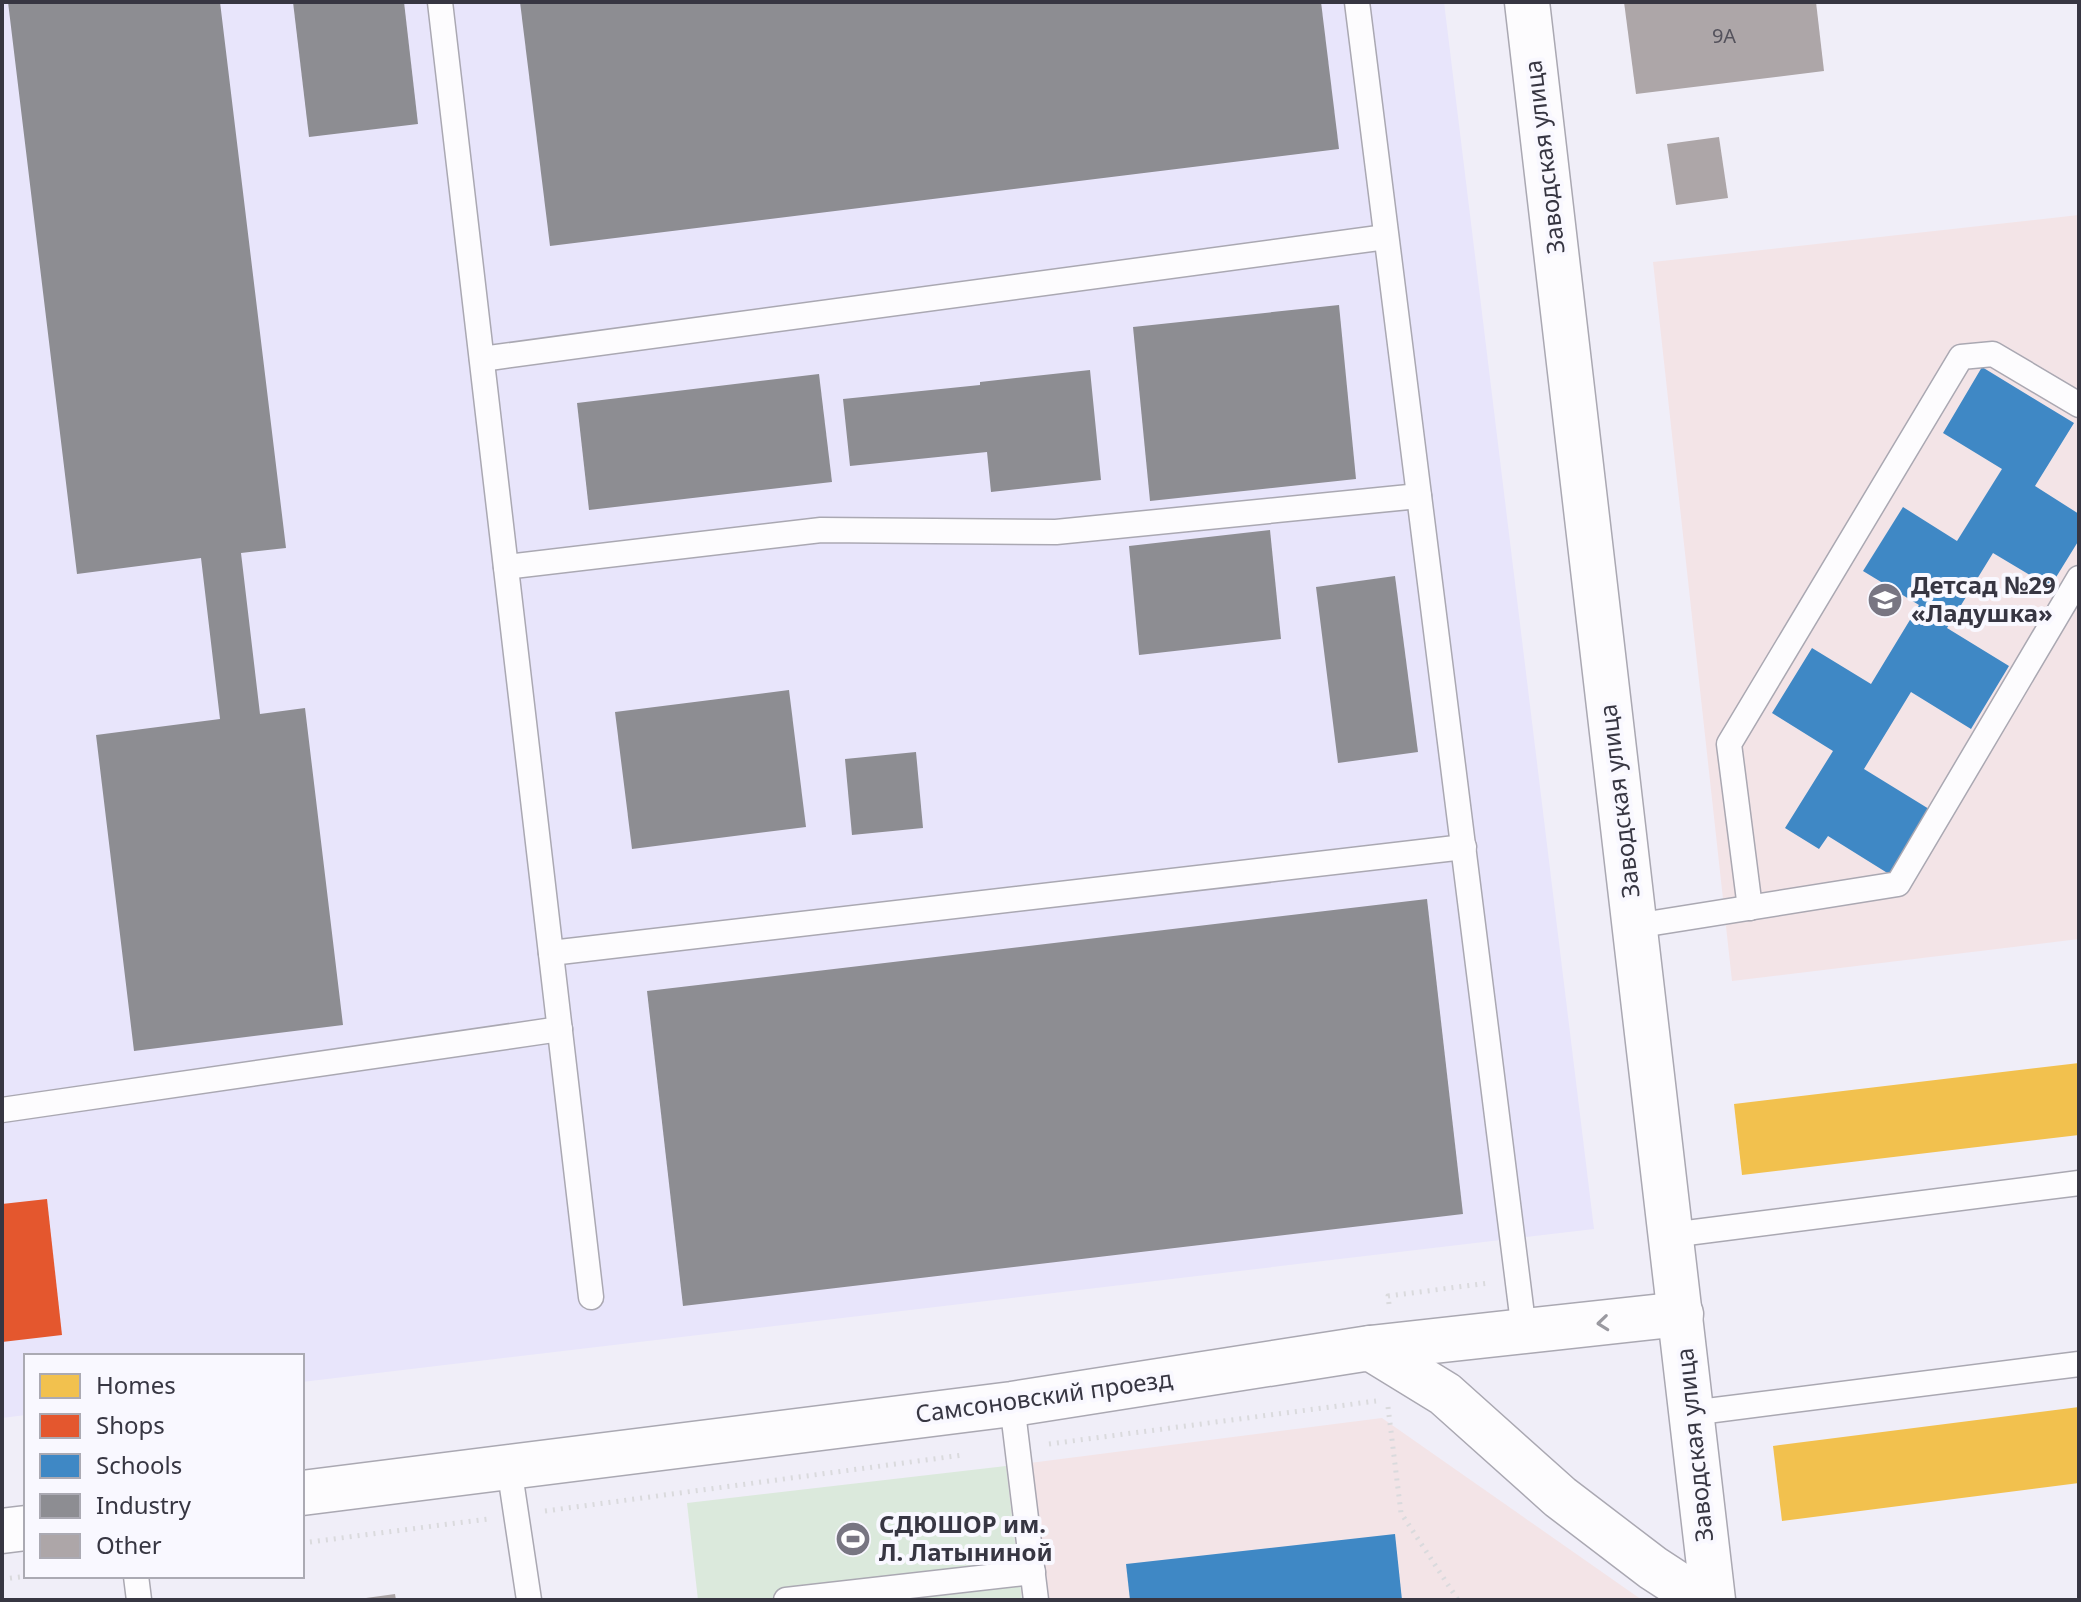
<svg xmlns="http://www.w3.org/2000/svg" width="2081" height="1602" font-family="'Noto Sans',sans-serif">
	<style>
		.built { fill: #e8e5fb }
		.education { fill: #f3e4e7 }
		.green { fill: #dbe9dc }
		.homes { fill: #f2c14e }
		.shops { fill: #e4572e }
		.schools { fill: #3f88c5 }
		.industry { fill: #8d8d92 }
		.building { fill: #ada6a8 }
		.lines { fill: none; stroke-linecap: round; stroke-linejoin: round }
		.service-casing { stroke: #aaa8b2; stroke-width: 27 }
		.tertiary-casing { stroke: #aaa8b2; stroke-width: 47 }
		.path { stroke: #dadadd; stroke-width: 5; stroke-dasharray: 2 6; stroke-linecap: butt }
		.service { stroke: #fdfcfe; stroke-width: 24 }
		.tertiary { stroke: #fdfcfe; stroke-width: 44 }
		.oneway { stroke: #9a99a0 }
		.labels { text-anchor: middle; stroke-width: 8; stroke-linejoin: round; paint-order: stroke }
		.number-label { font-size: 20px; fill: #54525c }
		.street-label { font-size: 24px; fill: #373642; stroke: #f9f8ff }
		.poi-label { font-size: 24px; font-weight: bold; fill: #373642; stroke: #f9f8ff; text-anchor: start }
	</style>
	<rect width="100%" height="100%" fill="#f0eef8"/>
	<path class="built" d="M2,2h1442l150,1227 -1292,153v-26h-276v59l-24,3z"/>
	<g class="education">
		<path d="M2079,215v724l-347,42 -79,-719z"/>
		<path d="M1382,1418l260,182h-620l-16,-134z"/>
	</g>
	<path class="green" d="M1006,1466l16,134h-324l-11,-97z"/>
	<g class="homes">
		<path d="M2079,1063v72l-337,40 -8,-71z"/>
		<path d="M2079,1407v76l-297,38 -9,-75z"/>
	</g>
	<path class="shops" d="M47,1199l15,136 -60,7v-138z"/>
	<g class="schools">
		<path d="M1982,367l92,56 -39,63 44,28v26l-29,47 -57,-34 -46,75 62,38 -38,63 -60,-37 -47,77 65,40 -40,65 -61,-38 -9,13 -34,-21 48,-77 -61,-38 40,-65 59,36 48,-79 -56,-34 40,-64 54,34 45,-72 -59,-36z"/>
		<path d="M1395,1534l7,66h-272l-4,-36z"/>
	</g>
	<g class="industry">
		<path d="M8,2h212l66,546 -45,5 19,161 45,-6 38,317 -209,26 -38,-316 124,-16 -19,-161 -124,16z"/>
		<path d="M293,2h111l14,122 -109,13z"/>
		<path d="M520,2h801l18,147 -789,97z"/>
		<path d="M1339,305l17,174 -206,22 -17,-174z"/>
		<path d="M1090,370l11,110 -110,12 -4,-40 -137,14 -7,-67 137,-14v-3z"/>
		<path d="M819,374l13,108 -243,28 -12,-107z"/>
		<path d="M1270,530l11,109 -142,16 -10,-109z"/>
		<path d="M1395,576l23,176 -80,11 -22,-176z"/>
		<path d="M789,690l17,137 -174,22 -17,-137z"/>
		<path d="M916,752l7,76 -71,7 -7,-76z"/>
		<path d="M1427,899l36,315 -780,92 -36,-315z"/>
	</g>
	<g class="building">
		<path d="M1624,2h192l8,69 -188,23z"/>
		<path d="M1719,137l9,61 -52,7 -9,-61z"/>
		<path d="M395,1594l1,6h-30v-2z"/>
	</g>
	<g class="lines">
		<defs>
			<g id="service">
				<path d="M440,2l151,1295"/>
				<path d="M1357,2l167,1329"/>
				<path d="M482,359l904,-122"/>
				<path d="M506,567l315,-37 235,2 363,-36"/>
				<path d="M1750,908l-21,-164 232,-387 32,-3 86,51"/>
				<path d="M1635,926l263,-42 181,-306"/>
				<path d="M551,953l913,-106"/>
				<path d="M2,1110l558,-81"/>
				<path d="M1671,1235l408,-52"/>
				<path d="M1012,1404l24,196"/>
				<path d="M1691,1413l388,-49"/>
				<path d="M509,1467l20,133"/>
				<path d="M136,1576l3,24"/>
				<path d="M786,1600l247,-28"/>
			</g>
			<g id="tertiary">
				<path d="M1527,2l186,1598"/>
				<path d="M1370,1348l311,-34"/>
				<path d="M302,1493l710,-89 358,-56 75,46 115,103 93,71 49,32"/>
				<path d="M2,1531l24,-3"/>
			</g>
		</defs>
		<use href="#service" class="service-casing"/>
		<use href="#tertiary" class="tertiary-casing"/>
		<g class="path">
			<path d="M1389,1304l-1,-8 101,-13"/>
			<path d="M1388,1407l13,106 57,87"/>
			<path d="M1049,1444l327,-43"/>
			<path d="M545,1511l418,-56"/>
			<path d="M302,1543l186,-24"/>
			<path d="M2,1579l27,-3"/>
		</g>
		<use href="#service" class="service"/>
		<use href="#tertiary" class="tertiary"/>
	</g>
	<defs><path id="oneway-chevron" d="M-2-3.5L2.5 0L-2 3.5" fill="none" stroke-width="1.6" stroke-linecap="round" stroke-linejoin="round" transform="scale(2)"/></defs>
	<use class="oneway" href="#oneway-chevron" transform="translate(1603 1323) rotate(174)"/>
	<defs>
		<symbol id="school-disc" viewBox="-11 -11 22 22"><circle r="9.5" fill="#787682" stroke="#f9f8ff"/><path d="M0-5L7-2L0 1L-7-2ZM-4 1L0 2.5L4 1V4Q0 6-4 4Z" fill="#fff"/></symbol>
		<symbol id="stadium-disc" viewBox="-11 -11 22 22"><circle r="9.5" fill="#787682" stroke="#f9f8ff"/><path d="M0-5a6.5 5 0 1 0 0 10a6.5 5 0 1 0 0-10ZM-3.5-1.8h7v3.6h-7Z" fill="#fff"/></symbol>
	</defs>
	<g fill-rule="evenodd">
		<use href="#school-disc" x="1865" y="580" width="40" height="40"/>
		<use href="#stadium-disc" x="833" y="1519" width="40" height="40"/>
	</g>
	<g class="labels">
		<g class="number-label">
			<text x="1724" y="43">9А</text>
		</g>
		<g class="street-label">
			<text transform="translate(1545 157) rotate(-97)" y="8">Заводская улица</text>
			<text transform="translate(1620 801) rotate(-97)" y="8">Заводская улица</text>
			<text transform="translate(1044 1397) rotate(-8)" y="8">Самсоновский проезд</text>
			<text transform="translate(1695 1445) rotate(-96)" y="8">Заводская улица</text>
		</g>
		<g class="poi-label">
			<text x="1911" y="594">Детсад №29<tspan x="1911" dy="28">«Ладушка»</tspan></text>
			<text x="879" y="1533">СДЮШОР им.<tspan x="879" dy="28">Л. Латыниной</tspan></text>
		</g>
	</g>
	<rect width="2081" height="1602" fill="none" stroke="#373642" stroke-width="8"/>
	<rect x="24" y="1354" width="280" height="224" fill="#f9f8ff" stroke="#abaab3" stroke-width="2"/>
	<rect x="40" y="1374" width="40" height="24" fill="#f2c14e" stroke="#abaab3" stroke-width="2"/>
	<text x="96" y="1394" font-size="24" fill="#373642">Homes</text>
	<rect x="40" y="1414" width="40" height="24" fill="#e4572e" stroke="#abaab3" stroke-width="2"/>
	<text x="96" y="1434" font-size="24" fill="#373642">Shops</text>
	<rect x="40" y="1454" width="40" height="24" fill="#3f88c5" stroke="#abaab3" stroke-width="2"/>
	<text x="96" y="1474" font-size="24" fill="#373642">Schools</text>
	<rect x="40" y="1494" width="40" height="24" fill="#8d8d92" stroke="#abaab3" stroke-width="2"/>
	<text x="96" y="1514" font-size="24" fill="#373642">Industry</text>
	<rect x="40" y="1534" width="40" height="24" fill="#ada6a8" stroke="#abaab3" stroke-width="2"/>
	<text x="96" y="1554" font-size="24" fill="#373642">Other</text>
</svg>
